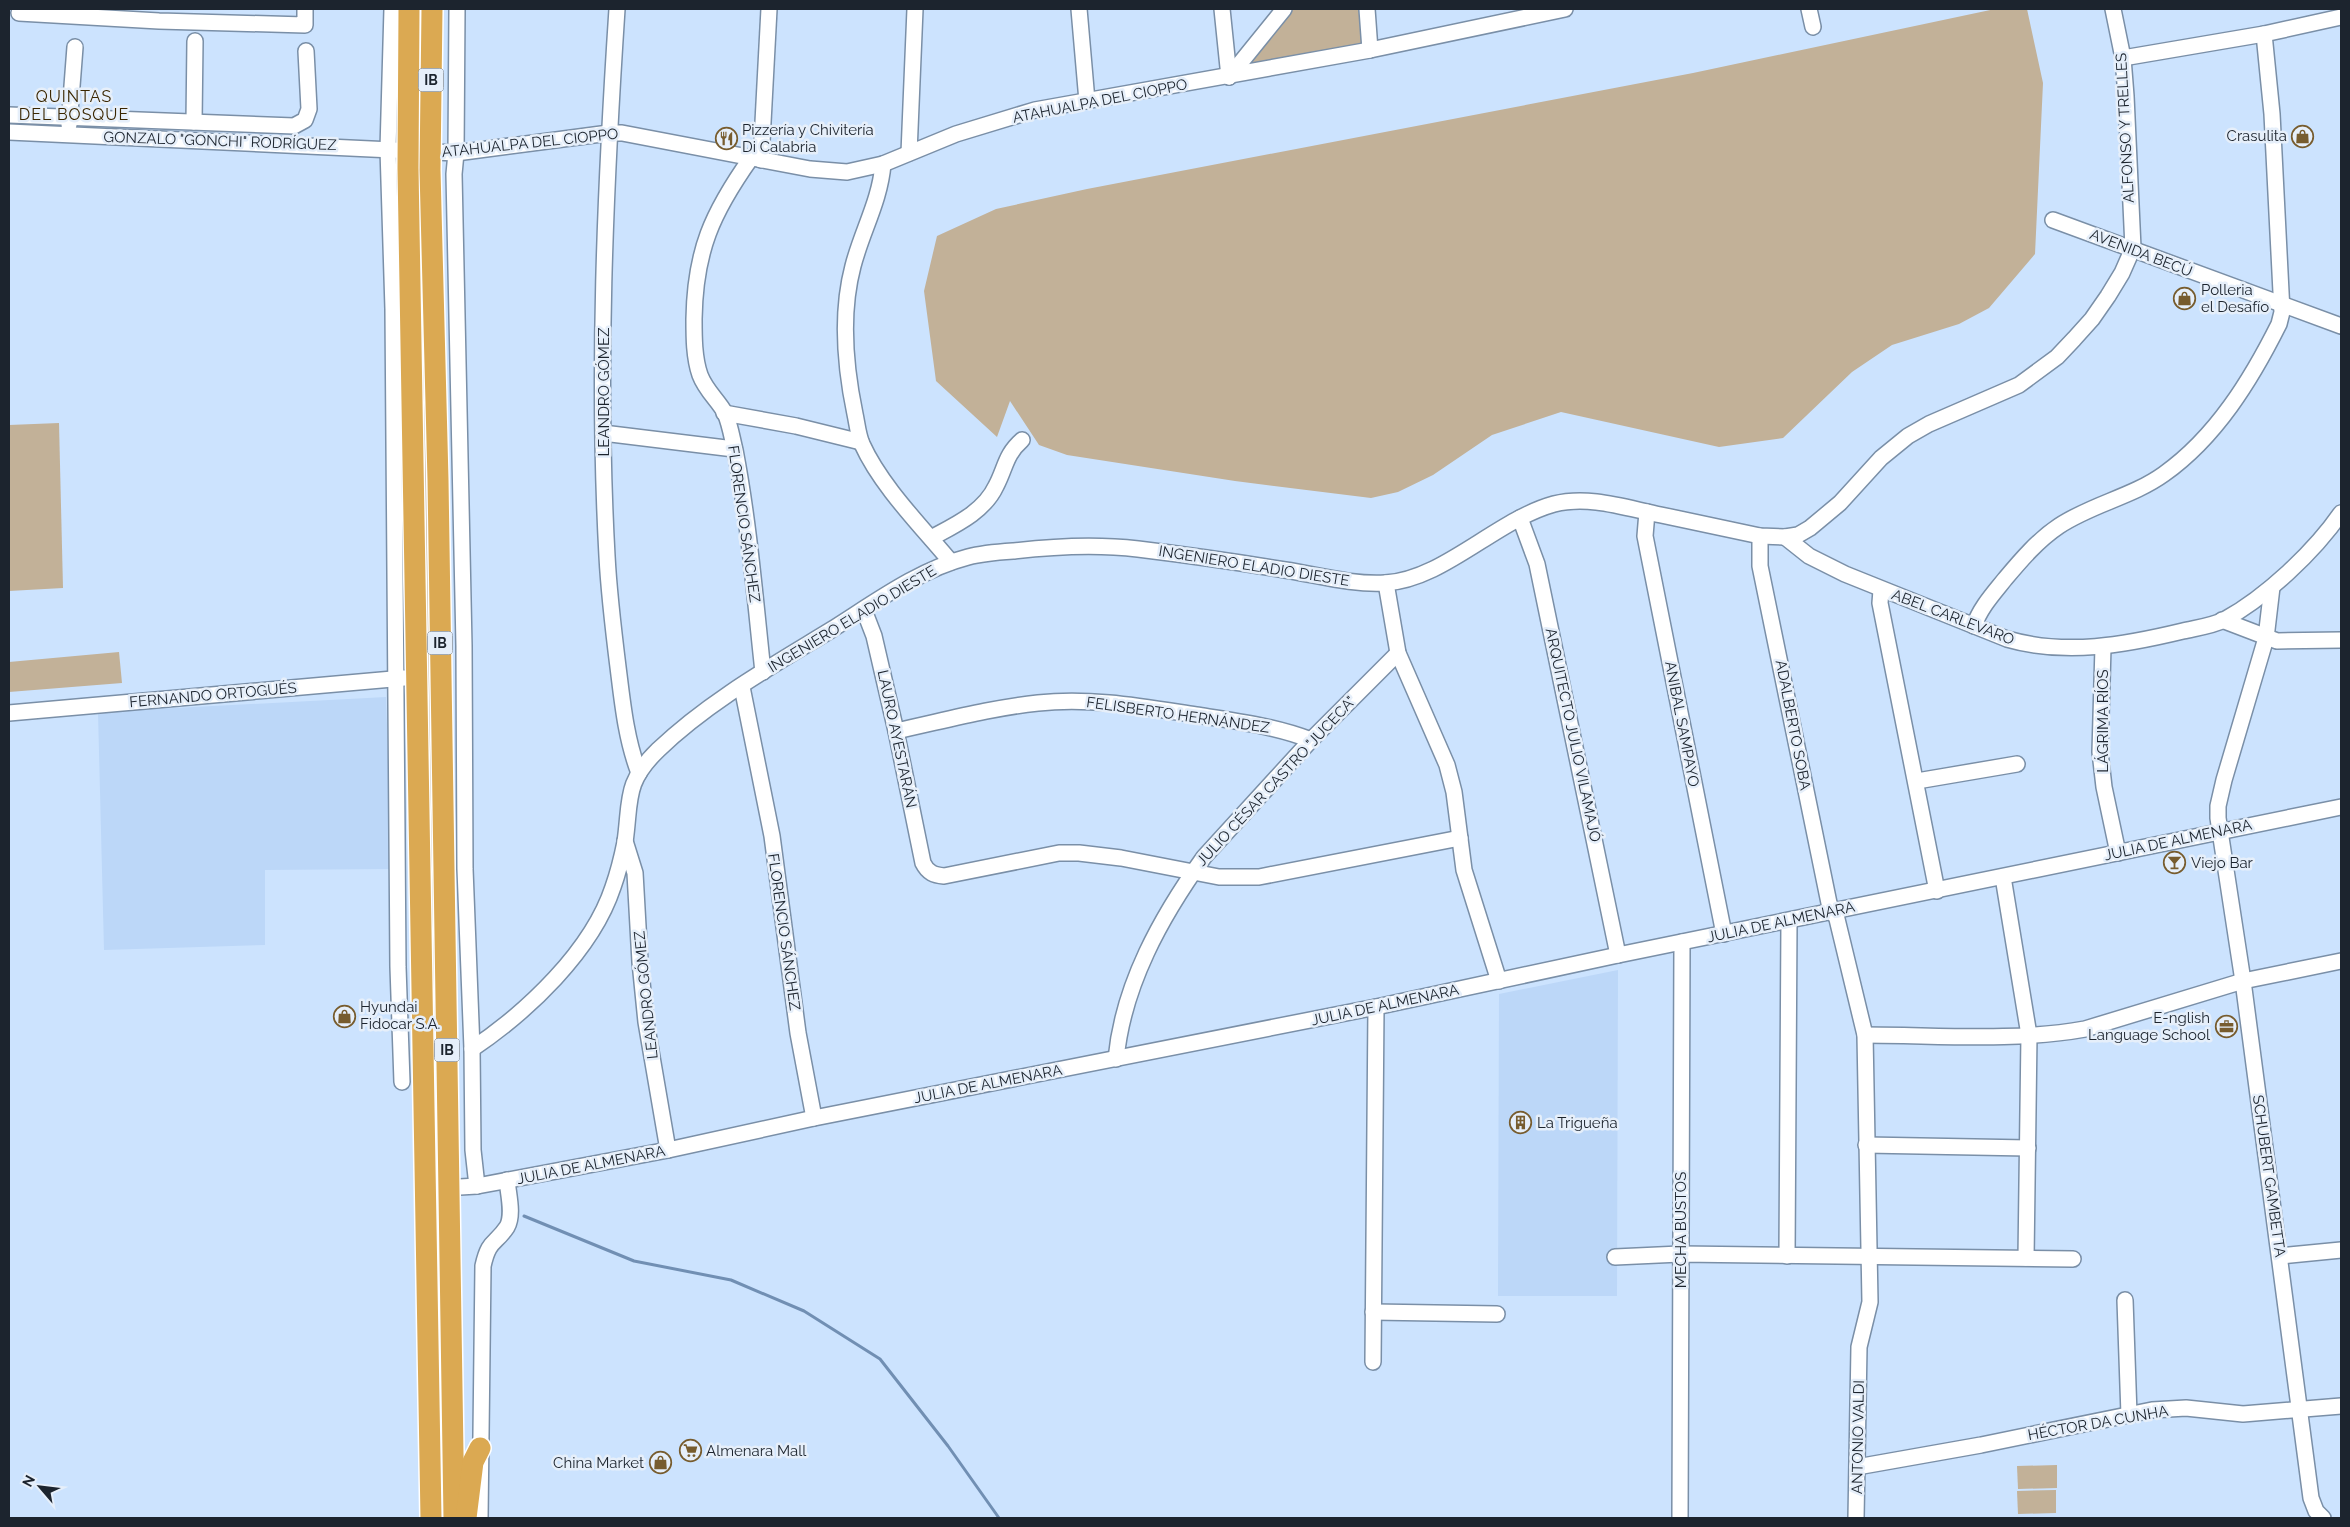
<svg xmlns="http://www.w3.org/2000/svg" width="2350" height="1527" font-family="Raleway,sans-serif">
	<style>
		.built { fill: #bcd7f8 }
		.green { fill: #c2b198 }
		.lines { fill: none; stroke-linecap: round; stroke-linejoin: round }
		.stream { stroke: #718fb3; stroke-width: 3 }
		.minor-casing { stroke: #7a8fa7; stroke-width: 18 }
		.highway-casing { stroke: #fff; stroke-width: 24 }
		.minor { stroke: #fff; stroke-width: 15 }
		.highway { stroke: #dba952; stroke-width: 21 }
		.labels { text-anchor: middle; stroke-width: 5; stroke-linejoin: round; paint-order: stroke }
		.shield { fill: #e6effa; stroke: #59616b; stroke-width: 1 }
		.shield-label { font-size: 14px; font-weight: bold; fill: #1c242e }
		.street-label { font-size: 15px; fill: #1c242e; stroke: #e6effa }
		.poi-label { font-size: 15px; fill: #1c242e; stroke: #e6effa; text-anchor: start }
		.neighbourhood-label { font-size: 16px; letter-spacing: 1px; fill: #3a2600; stroke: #e6effa }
	</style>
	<rect width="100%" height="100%" fill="#cce3fe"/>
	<g class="built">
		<path d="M386,697l6,172 -127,1v75l-161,5 -6,-238z"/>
		<path d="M1618,970l-1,326h-119l1,-302z"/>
	</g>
	<g class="green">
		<path d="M420,9h7l-7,127 -1,-6z"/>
		<path d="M1290,9h70l4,35 -116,24z"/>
		<path d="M1995,9h32l16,74 -8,171 -46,54 -30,16 -67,21 -40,27 -69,66 -64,9 -158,-35 -69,23 -59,40 -35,17 -27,6 -136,-17 -168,-26 -28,-10 -29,-44 -13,36 -61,-56 -12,-90 13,-55 59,-27 91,-20 606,-116z"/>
		<path d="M418,163l12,230 8,784 -3,-153 -7,-78z"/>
		<path d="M59,423l4,165 -54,3v-166z"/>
		<path d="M119,652l3,31 -113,9v-30z"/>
		<path d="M2057,1465v23l-39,1 -1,-23z"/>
		<path d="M2056,1490v23l-38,1 -1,-23z"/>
	</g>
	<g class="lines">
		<path class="stream" d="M524,1216l110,45 97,19 73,31 76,48 68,87 51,72"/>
		<defs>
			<g id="minor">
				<path d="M392,9l-4,140 5,160 5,658 4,115"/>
				<path d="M457,9l-1,144 -2,21 10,472 1,223 7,180 1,101 4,36"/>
				<path d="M617,9c-12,182 -20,365 -10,547 2,40 7,79 12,119 4,33 8,67 20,98"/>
				<path d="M1079,9l8,92"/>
				<path d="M1222,9l7,68"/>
				<path d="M1367,9l3,41"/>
				<path d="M1809,9l4,18"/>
				<path d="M19,13l140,8 146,4v-16"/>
				<path d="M2123,58l141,-24 77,-17"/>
				<path d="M1229,77l55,-68"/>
				<path d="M9,115l285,11 11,-6 4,-11 -3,-58"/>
				<path d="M194,122l1,-81"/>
				<path d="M69,125l6,-78"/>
				<path d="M9,132l447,21 153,-20h13l188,36 37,3 36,-8 73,-30 79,-24 335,-60 195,-41"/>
				<path d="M909,153l6,-144"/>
				<path d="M751,158c-39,55 -56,93 -57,161 0,18 0,39 6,56 6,16 18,25 25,38 5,11 7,25 10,37 14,73 20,148 28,222"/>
				<path d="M761,160l8,-151"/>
				<path d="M883,164c-3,37 -21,67 -30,102 -13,49 -8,100 2,148 2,9 3,21 7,30 19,42 59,82 89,118"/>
				<path d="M2053,220l288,106"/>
				<path d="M724,413l72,13 65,16"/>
				<path d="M603,433l131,16"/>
				<path d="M1647,512l-2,24 79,398"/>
				<path d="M1520,518l17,46 81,391"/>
				<path d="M1760,536v30l69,337 8,16 28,116 5,267 -11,45 -3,171"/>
				<path d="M1785,537l24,19 36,18 162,65c59,17 118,6 176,-8 13,-3 29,-5 41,-11 42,-23 90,-68 117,-107"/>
				<path d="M931,538c24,-13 53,-26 65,-52 10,-19 9,-31 26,-46"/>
				<path d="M1386,583l12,70 49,112 7,27 10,78 35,111"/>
				<path d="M2272,587l-6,51 -42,142 -6,26v12l25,163 68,517 5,13 7,7"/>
				<path d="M1881,590l-1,13 57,288"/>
				<path d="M864,610l10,26 22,95 27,132c5,10 11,12 21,13l115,-23h20l42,5 98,19h40l201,-39"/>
				<path d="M2222,620l55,21 64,-1"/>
				<path d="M1974,626c6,-18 19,-32 31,-47 16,-19 33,-39 54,-53 33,-22 73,-29 105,-52 52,-37 87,-94 115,-150l3,-12 -10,-198 -8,-80"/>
				<path d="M2103,647l-3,105 4,35 14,66"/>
				<path d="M742,687l30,149 26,197 16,85"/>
				<path d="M9,713l395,-35"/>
				<path d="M896,731c47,-10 94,-23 142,-28 53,-6 106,4 158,12 39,6 79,11 115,25"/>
				<path d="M1917,781l100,-17"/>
				<path d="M625,841l10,32 5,89 6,60 22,128"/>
				<path d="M2003,877l26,158 -3,223"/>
				<path d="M1865,1035c72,0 148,7 220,-6l158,-48 98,-20"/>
				<path d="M472,1049c55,-37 120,-98 141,-162 5,-14 9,-30 12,-45 6,-42 -1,-59 33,-92 50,-48 114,-84 173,-120 43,-27 87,-60 137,-73 15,-4 31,-5 46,-6 42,-5 83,-7 124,-2 49,6 99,13 147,21 33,5 67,15 100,13 58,-3 111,-63 169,-79 35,-9 72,4 107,11 33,7 66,14 99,21l25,1 13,-2 12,-7 30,-25 41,-45 27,-22 21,-12 90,-39 38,-28 17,-18 18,-20 16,-23 14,-23 11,-25 -7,-152 -3,-38 -10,-49"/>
				<path d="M1116,1059c7,-74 45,-142 88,-202l107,-117 87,-87"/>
				<path d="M1866,1145l162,3"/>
				<path d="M426,1189l51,-3 191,-36 146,-32 562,-111 242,-52 723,-148"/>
				<path d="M1787,1256l2,-335"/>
				<path d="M2280,1256l61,-6"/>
				<path d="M1615,1257l65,-3 393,5"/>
				<path d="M2125,1300l4,115"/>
				<path d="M1373,1312l124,2"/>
				<path d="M1373,1362l3,-355"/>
				<path d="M1857,1467l124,-22 171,-35 34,-2 57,6 98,-8"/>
				<path d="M480,1518l3,-252c6,-27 12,-21 24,-39 7,-12 1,-34 0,-47"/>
				<path d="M1680,1518l2,-576"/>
			</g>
			<g id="highway">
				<path d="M409,9l-1,159 23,1350"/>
				<path d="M432,9l-2,161 8,310 16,1038"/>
				<path d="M466,1518l7,-56 7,-14"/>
			</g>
		</defs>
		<use href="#minor" class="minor-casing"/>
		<use href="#highway" class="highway-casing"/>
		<use href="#minor" class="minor"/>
		<use href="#highway" class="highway"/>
	</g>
	<defs>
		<symbol id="shop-ring" viewBox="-11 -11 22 22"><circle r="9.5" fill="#e6effa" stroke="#775c2e" stroke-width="1.5"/><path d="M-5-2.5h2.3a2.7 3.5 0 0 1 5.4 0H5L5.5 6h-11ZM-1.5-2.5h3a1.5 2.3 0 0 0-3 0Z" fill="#775c2e"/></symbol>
		<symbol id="restaurant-ring" viewBox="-11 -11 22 22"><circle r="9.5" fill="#e6effa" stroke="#775c2e" stroke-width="1.5"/><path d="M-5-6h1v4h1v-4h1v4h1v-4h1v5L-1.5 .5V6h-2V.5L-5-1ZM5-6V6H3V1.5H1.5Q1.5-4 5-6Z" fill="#775c2e"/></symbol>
		<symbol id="bar-ring" viewBox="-11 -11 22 22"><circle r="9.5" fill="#e6effa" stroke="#775c2e" stroke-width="1.5"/><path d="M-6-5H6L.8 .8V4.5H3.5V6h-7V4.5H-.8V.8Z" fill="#775c2e"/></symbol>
		<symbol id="office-ring" viewBox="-11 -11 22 22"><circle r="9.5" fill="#e6effa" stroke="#775c2e" stroke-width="1.5"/><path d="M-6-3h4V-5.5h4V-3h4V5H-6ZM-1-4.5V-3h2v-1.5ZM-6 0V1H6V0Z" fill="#775c2e"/></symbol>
		<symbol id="building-ring" viewBox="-11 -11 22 22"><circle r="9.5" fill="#e6effa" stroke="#775c2e" stroke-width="1.5"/><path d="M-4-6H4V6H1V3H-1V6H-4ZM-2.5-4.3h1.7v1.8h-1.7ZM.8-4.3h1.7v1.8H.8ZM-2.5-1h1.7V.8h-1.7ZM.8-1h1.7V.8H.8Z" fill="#775c2e"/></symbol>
		<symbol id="supermarket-ring" viewBox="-11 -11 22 22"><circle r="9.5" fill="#e6effa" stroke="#775c2e" stroke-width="1.5"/><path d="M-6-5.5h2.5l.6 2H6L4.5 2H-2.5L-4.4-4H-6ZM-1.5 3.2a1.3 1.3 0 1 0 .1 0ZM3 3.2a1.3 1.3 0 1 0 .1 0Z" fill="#775c2e"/></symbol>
	</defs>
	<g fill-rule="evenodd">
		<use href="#shop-ring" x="2290" y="124" width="25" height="25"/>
		<use href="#restaurant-ring" x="714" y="126" width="25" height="25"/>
		<use href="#shop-ring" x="2172" y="286" width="25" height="25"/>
		<use href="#bar-ring" x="2162" y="850" width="25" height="25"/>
		<use href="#shop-ring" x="332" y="1004" width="25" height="25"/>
		<use href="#office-ring" x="2214" y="1014" width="25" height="25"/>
		<use href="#building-ring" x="1508" y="1110" width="25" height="25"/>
		<use href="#supermarket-ring" x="678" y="1438" width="25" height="25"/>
		<use href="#shop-ring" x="648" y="1450" width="25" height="25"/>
	</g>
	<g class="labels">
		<g class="shield">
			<rect x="418.5" y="68.5" width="25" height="23" rx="4"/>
			<rect x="427.5" y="631.5" width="25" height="23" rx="4"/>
			<rect x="434.5" y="1038.5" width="25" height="23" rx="4"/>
		</g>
		<g class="shield-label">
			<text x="431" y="85">IB</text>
			<text x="440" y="648">IB</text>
			<text x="447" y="1055">IB</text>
		</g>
		<g class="street-label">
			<text transform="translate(1100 101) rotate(-11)" y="5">ATAHUALPA DEL CIOPPO</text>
			<text transform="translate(2125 128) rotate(-93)" y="5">ALFONSO Y TRELLES</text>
			<text transform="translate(220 141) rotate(2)" y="5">GONZALO "GONCHI" RODRÍGUEZ</text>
			<text transform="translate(530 143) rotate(-6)" y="5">ATAHUALPA DEL CIOPPO</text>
			<text transform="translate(2141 253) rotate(21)" y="5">AVENIDA BECÚ</text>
			<text transform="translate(604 392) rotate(-90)" y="5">LEANDRO GÓMEZ</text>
			<text transform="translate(744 524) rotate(82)" y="5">FLORENCIO SÁNCHEZ</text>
			<text transform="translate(1254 566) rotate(9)" y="5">INGENIERO ELADIO DIESTE</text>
			<text transform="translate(1953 617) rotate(21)" y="5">ABEL CARLEVARO</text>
			<text transform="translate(852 619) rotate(-31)" y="5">INGENIERO ELADIO DIESTE</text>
			<text transform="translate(213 695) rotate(-5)" y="5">FERNANDO ORTOGUÉS</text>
			<text transform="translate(1178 715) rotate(8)" y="5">FELISBERTO HERNÁNDEZ</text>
			<text transform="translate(2103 721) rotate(-90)" y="5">LÁGRIMA RÍOS</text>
			<text transform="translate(1682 724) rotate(79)" y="5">ANIBAL SAMPAYO</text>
			<text transform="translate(1793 725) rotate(79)" y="5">ADALBERTO SOBA</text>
			<text transform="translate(1573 735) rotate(78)" y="5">ARQUITECTO JULIO VILAMAJÓ</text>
			<text transform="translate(897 739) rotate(78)" y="5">LAURO AYESTARÁN</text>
			<text transform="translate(1276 781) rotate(-47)" y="5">JULIO CÉSAR CASTRO "JUCECA"</text>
			<text transform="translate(2178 840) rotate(-12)" y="5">JULIA DE ALMENARA</text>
			<text transform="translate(1781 922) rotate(-12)" y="5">JULIA DE ALMENARA</text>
			<text transform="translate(784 932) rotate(82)" y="5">FLORENCIO SÁNCHEZ</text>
			<text transform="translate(646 995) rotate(-96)" y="5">LEANDRO GÓMEZ</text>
			<text transform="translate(1385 1005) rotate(-12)" y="5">JULIA DE ALMENARA</text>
			<text transform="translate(988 1084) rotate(-11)" y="5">JULIA DE ALMENARA</text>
			<text transform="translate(591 1165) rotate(-11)" y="5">JULIA DE ALMENARA</text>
			<text transform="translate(2269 1176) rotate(82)" y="5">SCHUBERT GAMBETTA</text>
			<text transform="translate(1681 1230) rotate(-90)" y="5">MECHA BUSTOS</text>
			<text transform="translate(2098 1423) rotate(-10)" y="5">HÉCTOR DA CUNHA</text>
			<text transform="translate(1858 1437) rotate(-89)" y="5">ANTONIO VALDI</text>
		</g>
		<g class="poi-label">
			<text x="742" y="135">Pizzería y Chivitería<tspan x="742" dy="17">Di Calabria</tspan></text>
			<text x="2287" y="141" text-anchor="end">Crasulita</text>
			<text x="2201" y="295">Polleria<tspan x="2201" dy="17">el Desafío</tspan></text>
			<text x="2191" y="868">Viejo Bar</text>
			<text x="360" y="1012">Hyundai<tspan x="360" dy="17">Fidocar S.A.</tspan></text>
			<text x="2210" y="1023" text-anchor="end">E-nglish<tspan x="2210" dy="17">Language School</tspan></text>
			<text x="1537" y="1128">La Trigueña</text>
			<text x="706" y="1456">Almenara Mall</text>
			<text x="644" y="1468" text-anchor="end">China Market</text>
		</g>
		<g class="neighbourhood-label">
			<text x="74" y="102">QUINTAS<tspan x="74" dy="18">DEL BOSQUE</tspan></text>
		</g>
	</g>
	<rect width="2350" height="1527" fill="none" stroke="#1c242e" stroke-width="20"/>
	<g transform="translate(40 1487) rotate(298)" stroke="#e6effa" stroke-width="4" paint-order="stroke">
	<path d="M0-4L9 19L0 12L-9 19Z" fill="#1c242e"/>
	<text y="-8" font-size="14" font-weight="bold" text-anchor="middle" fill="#1c242e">N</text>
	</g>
</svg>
